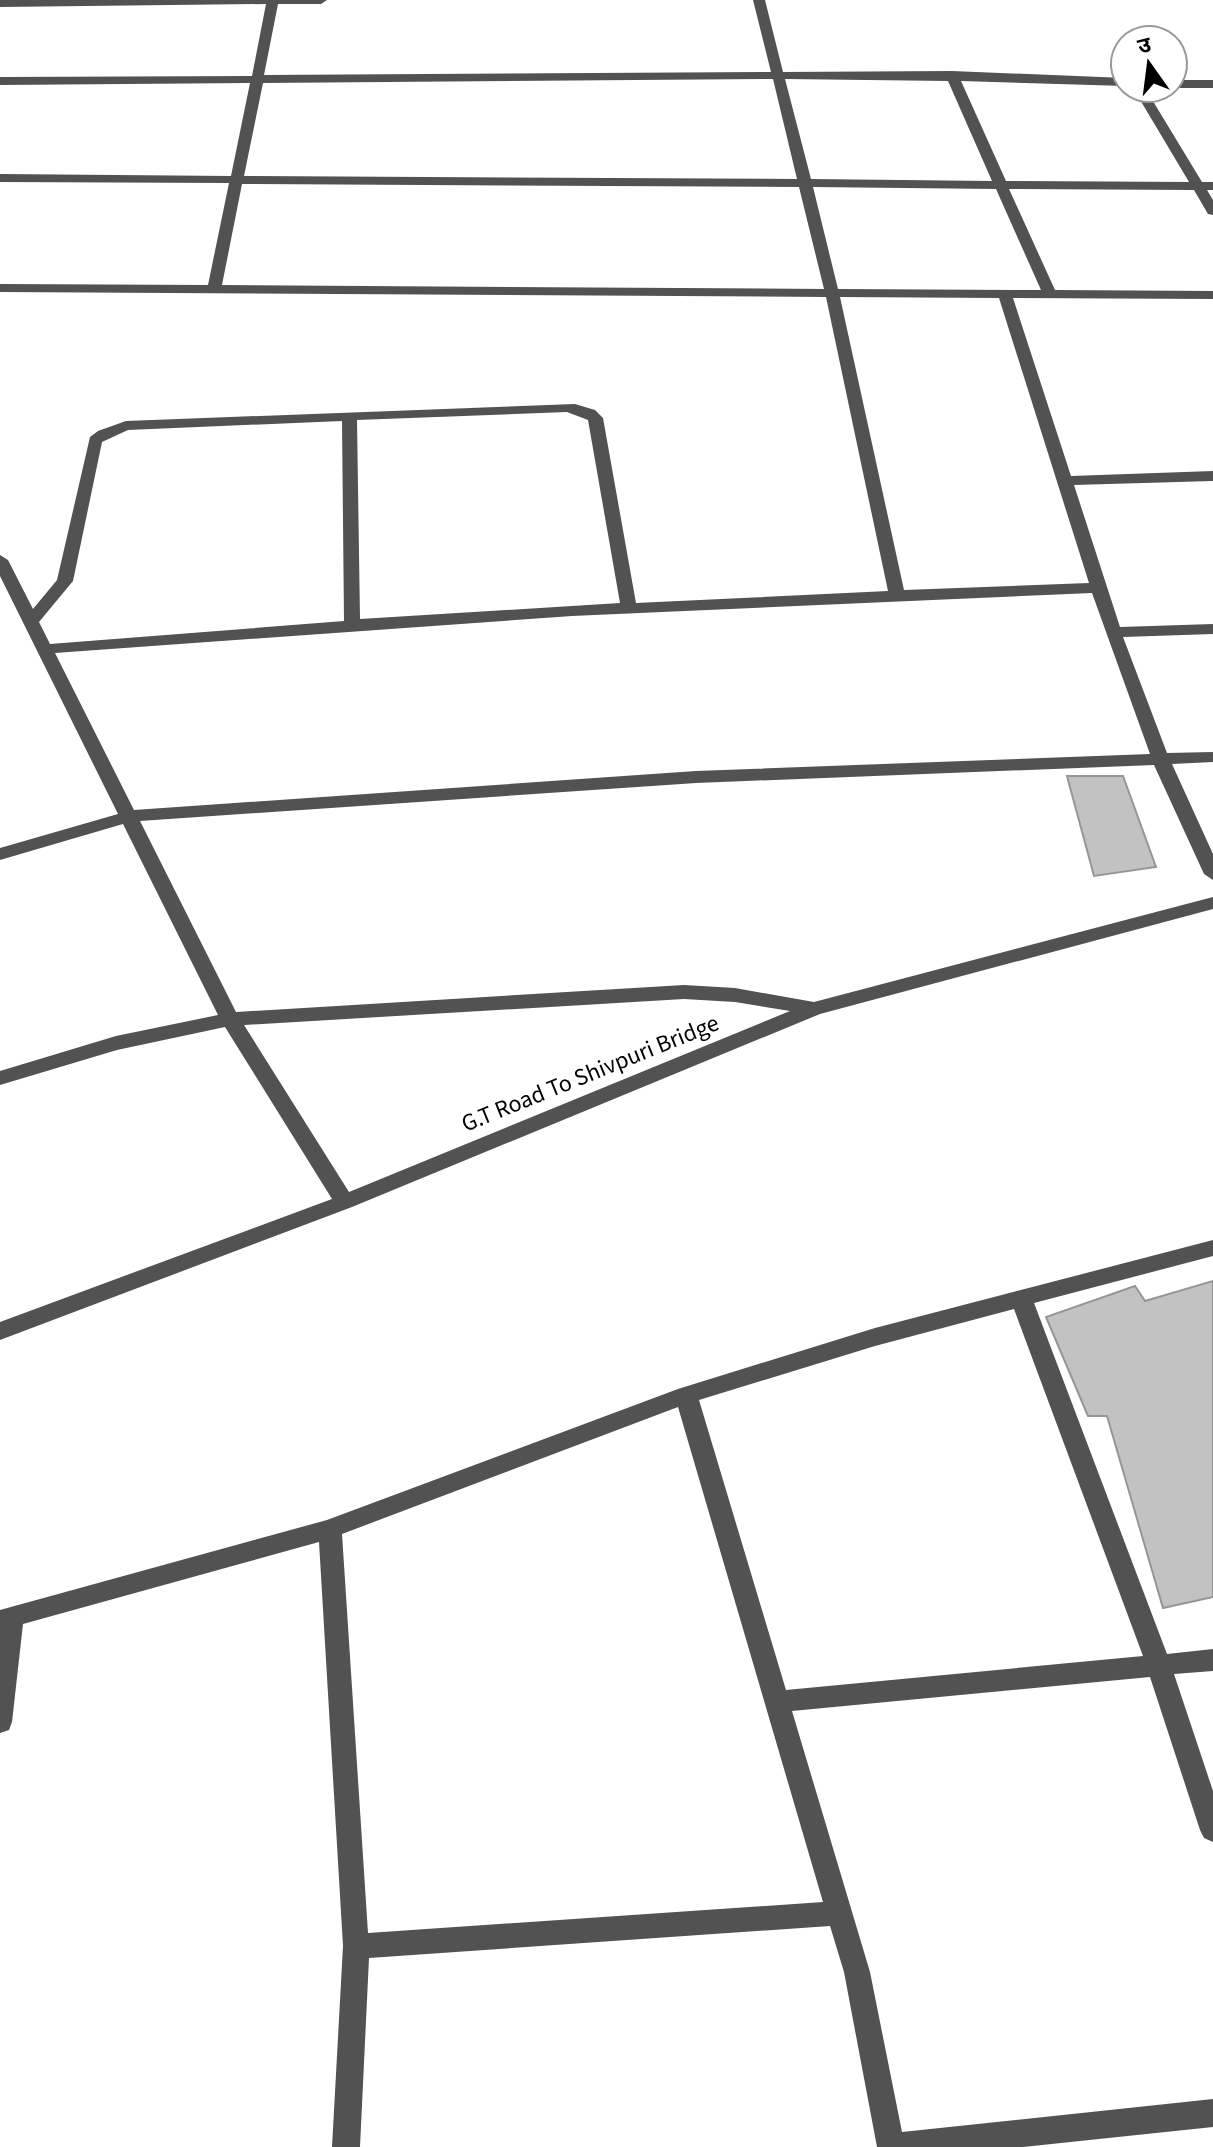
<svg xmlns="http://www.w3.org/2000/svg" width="1213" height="2147" font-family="'Source Sans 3','Noto Sans Devanagari',sans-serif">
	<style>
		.building { fill: #c2c2c2; stroke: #969696; stroke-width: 2 }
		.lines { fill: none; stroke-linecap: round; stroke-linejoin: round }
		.minor { fill: #525252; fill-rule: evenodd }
		.labels { text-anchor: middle; stroke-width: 7; stroke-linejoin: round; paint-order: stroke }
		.street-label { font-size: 24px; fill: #000; stroke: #fff }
	</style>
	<rect width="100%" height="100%" fill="#fff"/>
	<g class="building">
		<path d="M1067,776h56l33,91 -62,9z"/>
		<path d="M1213,1281v316l-50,11 -56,-192h-19l-42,-99 89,-31 10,15z"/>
	</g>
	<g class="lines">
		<g class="minor">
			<path d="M0,0h327l-6,4h-43l-14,71 507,-3 -18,-72h12l18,72 169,-1 173,7v8l-164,-5 45,100 183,1 -56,-94h12l57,94h11v8h-6l6,10v15l-5,-1 -14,-24 -185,-1 46,101 158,1v8l-200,-1 58,178 142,-5v10l-139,4 46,142 93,-3v10l-90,3 44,116 46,-1v10l-41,2 41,90v26l-9,-6 -50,-109 -458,18 -556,38 96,191 448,-27 51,3 79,14 399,-105v12l-393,105 -468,193 -352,133v-18l332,-123 -107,-172 -108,23 -117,35v-14l116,-35 102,-21 -95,-191 -123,36v-12l118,-34 -118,-238v-21l8,5 25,49 24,-29 33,-143 8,-6 28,-10 449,-17 20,6 8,8 33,185 252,-12 -62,-294 -826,-5v-8l208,1 21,-102 -229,-1v-8l231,2 19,-93 -250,2v-8l252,-1 14,-72 -266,3zM773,79l24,100 -553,-3 19,-93zM785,79l163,2 44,100 -181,-2zM242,184l557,3 25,102 -602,-4zM813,187l183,2 45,101 -203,-1zM840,297l159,1 90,285 -185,7zM567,412l21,8 32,183 -260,16 -3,-199zM342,421l2,200 -294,23 -11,-22 34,-41 29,-139 26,-12zM1092,593l58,161 -454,17 -562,39 -79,-157 517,-37zM684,999l51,3 55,9 -441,181 -105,-167z"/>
			<rect x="1173" y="80" width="40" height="8"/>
			<path d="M1213,1240v16l-179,47 133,351 46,-5v22l-39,3 39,117v51l-9,-4 -4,-8 -50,-153 -358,34 78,261 32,160 311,-33v28l-190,20h-146l-33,-175 -14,-46 -461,32 -9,189h-28l11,-201 -24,-404 -296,82 -11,98 -3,8 -9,3v-123l327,-90 351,-131 197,-61zM1014,1309l129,347 -357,34 -87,-290 176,-54zM678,1407l145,495 -455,31 -26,-399z"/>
		</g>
	</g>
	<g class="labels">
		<g class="street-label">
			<text transform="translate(590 1073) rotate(-22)" y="8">G.T Road To Shivpuri Bridge</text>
		</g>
	</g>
	<g transform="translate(1149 64) rotate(346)"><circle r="38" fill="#ffffff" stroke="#999999" stroke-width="2"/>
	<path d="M0-6L14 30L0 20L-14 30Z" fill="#000000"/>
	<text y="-12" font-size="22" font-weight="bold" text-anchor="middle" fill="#000000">उ</text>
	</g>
</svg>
